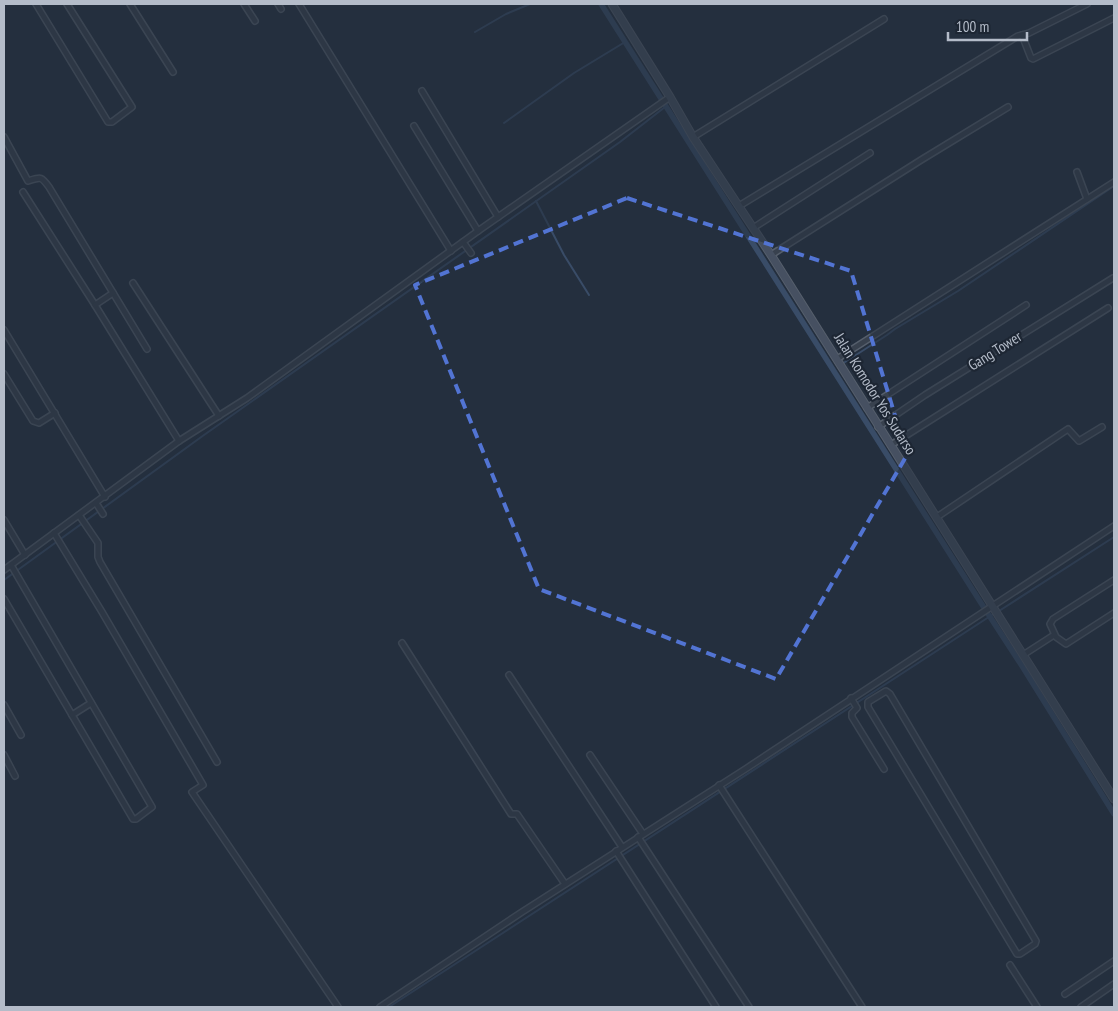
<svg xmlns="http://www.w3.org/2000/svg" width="1118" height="1011" font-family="'PT Sans Narrow',sans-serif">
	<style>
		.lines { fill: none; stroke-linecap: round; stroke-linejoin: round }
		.stream { stroke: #394c67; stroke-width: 2 }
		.canal { stroke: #394c67; stroke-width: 5.5 }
		.street-casing { stroke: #565f6c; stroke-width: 8 }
		.secondary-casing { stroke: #565f6c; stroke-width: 9 }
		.street { stroke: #38414e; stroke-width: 5 }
		.secondary { stroke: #465061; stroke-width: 7 }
		.marked { fill: none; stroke: #5274d3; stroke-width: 4; stroke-dasharray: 10 6; stroke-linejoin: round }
		.labels { text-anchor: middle; stroke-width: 4.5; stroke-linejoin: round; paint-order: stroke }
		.street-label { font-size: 15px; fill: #b4bcc9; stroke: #1d2633 }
	</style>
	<rect width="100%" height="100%" fill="#242f3e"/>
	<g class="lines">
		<g class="stream">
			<path d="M475,32l31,-18 24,-10"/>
			<path d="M504,123l70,-50 51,-31"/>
			<path d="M536,201l28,54 25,40"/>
			<path d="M842,364l45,-29 8,-6 63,-38 156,-105"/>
			<path d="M4,580l200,-145 416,-293 45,-35"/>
			<path d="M999,611l115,-74"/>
			<path d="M389,1007l606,-394"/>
		</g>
		<path class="canal" d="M601,4l380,599 41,63 92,148"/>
		<defs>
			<g id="street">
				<path d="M36,4l72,118h4l20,-15 -65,-103"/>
				<path d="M130,4l43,68"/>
				<path d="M244,4l11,17"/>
				<path d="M278,4l3,5"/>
				<path d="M299,4l152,247"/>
				<path d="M1022,35l9,23 2,1 81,-41"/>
				<path d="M422,91l76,126"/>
				<path d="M414,126l64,105"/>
				<path d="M4,137l24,44c13,-4 13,-5 21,6l98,162"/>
				<path d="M693,137l191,-118"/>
				<path d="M1077,172l10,27"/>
				<path d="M23,192l72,113 84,136"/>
				<path d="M739,206l279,-170 11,-3 58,-29"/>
				<path d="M753,228l117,-75"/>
				<path d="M463,242l8,11"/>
				<path d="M771,255l150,-95 87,-53"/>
				<path d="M133,283l86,133"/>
				<path d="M95,305l18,-12"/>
				<path d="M4,330l101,167"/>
				<path d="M837,359l277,-177"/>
				<path d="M4,374l29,47 6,2 16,-10"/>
				<path d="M867,408l159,-103"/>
				<path d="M878,427l47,-32 188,-117"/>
				<path d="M891,445l217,-137"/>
				<path d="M96,503l7,11"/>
				<path d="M79,515l19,28v14l2,5 117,200"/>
				<path d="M937,517l131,-88 11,12 23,-14"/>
				<path d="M4,520l21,35"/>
				<path d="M54,533l48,79 101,173 -11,7 146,215"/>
				<path d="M4,570l175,-129 68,-43 231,-167 192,-134"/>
				<path d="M1114,580l-61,39 -3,5 6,13 10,7 48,-31"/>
				<path d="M4,599l129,220h3l16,-12 -141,-242"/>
				<path d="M402,643l109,171h6l48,70"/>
				<path d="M1023,655l31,-20"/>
				<path d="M509,675l113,172"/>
				<path d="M886,691l4,3 146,247 -1,3 -15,10h-3l-149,-247v-5z"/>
				<path d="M851,698l6,10 -5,5v4l32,52"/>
				<path d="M4,705l17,30"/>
				<path d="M72,715l19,-12"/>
				<path d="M4,755l11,21"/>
				<path d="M590,755l53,79"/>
				<path d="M719,785l143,222"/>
				<path d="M638,837l111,170"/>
				<path d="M616,851l100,156"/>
				<path d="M1010,965l27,42"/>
				<path d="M1065,994l49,-33"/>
				<path d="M380,1007l142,-95 225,-144 367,-242"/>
				<path d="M1081,1007l33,-23"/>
			</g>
			<path id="secondary" d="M612,4l58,93 23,40 78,118 343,544"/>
		</defs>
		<use href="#street" class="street-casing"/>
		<use href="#secondary" class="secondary-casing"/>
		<use href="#street" class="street"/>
		<use href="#secondary" class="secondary"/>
	</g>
	<path d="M0 0H1118V1011H0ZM627,198l224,73 56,184 -131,224 -237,-90 -124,-304z" fill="#242f3e" fill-opacity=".55" fill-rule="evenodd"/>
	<path class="marked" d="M627,198l224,73 56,184 -131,224 -237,-90 -124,-304z"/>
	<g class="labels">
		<g class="street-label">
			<text transform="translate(995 351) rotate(-32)" y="5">Gang Tower</text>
			<text transform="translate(875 394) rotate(58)" y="5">Jalan Komodor Yos Sudarso</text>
		</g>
	</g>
	<rect width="1118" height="1011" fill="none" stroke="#b4bcc9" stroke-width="10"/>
	<path d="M948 32v8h79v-8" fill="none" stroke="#b4bcc9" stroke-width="2.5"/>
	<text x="956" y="32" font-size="15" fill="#b4bcc9" stroke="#1d2633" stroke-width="4" paint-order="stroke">100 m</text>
</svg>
